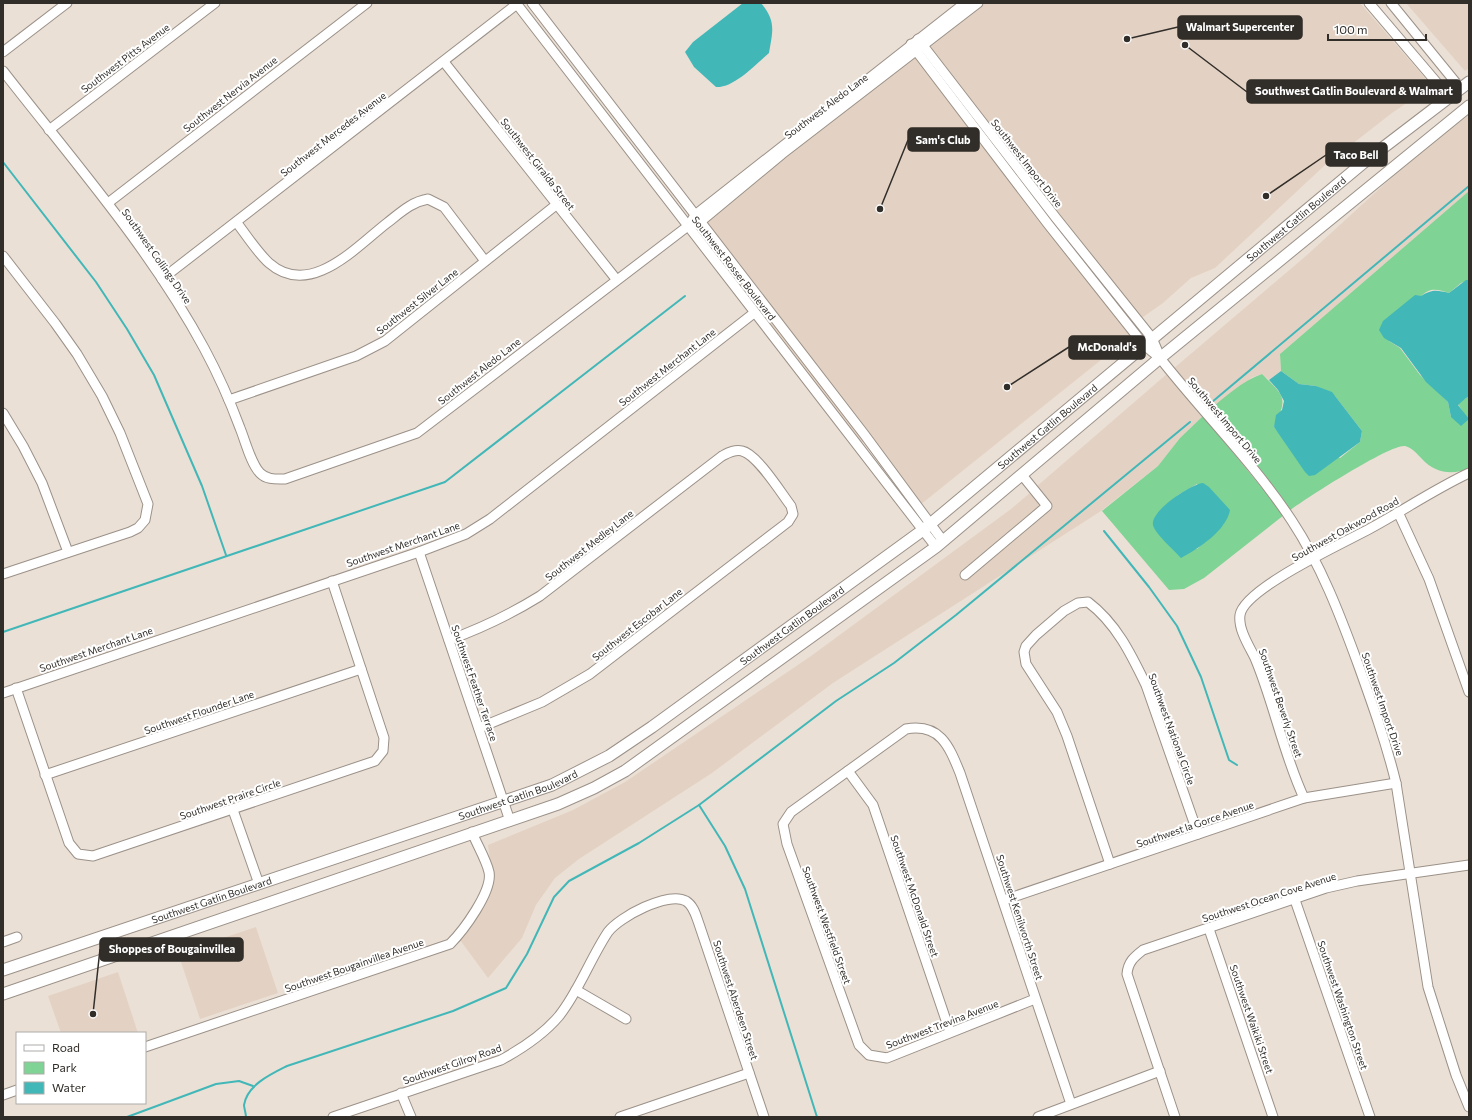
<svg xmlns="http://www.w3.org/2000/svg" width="1472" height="1120" font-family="Commissioner,sans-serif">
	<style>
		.built { fill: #e3d2c3 }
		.green { fill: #7fd394; fill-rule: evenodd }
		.water { fill: #42b7b8 }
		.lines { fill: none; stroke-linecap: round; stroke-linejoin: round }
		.stream { stroke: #42b7b8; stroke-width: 2 }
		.minor-casing { stroke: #9b9188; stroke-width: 11 }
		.major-casing { stroke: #9b9188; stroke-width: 13 }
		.minor { stroke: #fff; stroke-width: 9 }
		.major { stroke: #fff; stroke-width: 11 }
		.labels { text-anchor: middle; stroke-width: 4; stroke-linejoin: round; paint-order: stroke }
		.street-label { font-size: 10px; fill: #312d29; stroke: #fff }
		.leader { fill: none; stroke: #312d29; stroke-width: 1.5 }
		.callout-dot { fill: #312d29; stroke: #fff; stroke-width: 1.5 }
		.callout { fill: #312d29; stroke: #312d29; stroke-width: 1.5 }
		.callout-label { font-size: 11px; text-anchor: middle; font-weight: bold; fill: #fff }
	</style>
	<rect width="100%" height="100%" fill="#ebe0d6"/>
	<g class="built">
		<path d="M985,3h375l72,83 -40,27 -68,53 -109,102 -24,10 -28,25 -20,14 -5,-1 -80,-100 -130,-169z"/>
		<path d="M1406,3h63v65l-4,3z"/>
		<path d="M922,51l159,203 -2,2 -29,-34z"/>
		<path d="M916,56l214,277 -4,7 -206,165 -215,-283 80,-65z"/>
		<path d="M1467,112l2,3v76l-189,163 1,17 -3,5 -1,-1 -8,5 -7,-6 -9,3 -45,34 -35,-42 134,-114 118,-108z"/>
		<path d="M699,226l166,214 -5,4 -167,-216z"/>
		<path d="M1168,373l35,43 -23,22 -22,28 -57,45 -268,172 -121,90 -133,86 -24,19 -19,27 -14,33 -34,40 -28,-38 30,-47v-32l-2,-16 85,-35 52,-28 186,-126 200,-147 20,-17 11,13 -81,69 4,6 84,-71 -13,-22z"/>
		<path d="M256,927l22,66 -78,26 -22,-66z"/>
		<path d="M118,972l20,61h-77l-13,-37z"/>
	</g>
	<g class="green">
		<path d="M1469,191v89l-8,3 -12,10c-6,-2 -12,-4 -18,-3 -14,3 -34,39 -42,51l11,7 20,27 28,27 3,15 12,-5 -5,-8 8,-6 3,-1v72c-18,6 -34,4 -47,-10 -5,-5 -9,-11 -17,-13 -15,-2 -100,53 -116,65l-81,-100c17,-14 34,-30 54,-37 23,23 26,23 12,53l4,5 62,26 20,-16 2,-11 -27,-35 -19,-10 -17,-2 -18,-13 -1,-17z"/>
		<path d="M1203,416l81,99 -80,63 -20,11 -15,1 -67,-79 56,-45 22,-28zM1197,484l27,40 -27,25 -38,-37 19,-17z"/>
	</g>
	<g class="water">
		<path d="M743,3h18c15,18 12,27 8,50 -13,11 -35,35 -53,34l-22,-20 -9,-15 8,-10z"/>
		<path d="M1466,280h3v117l-3,1 -8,7 11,14 -8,7 -10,-9 -3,-15 -22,-20 -25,-34 -17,-10 -5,-8 4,-9 32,-26 6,1c11,-7 16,-6 28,-3z"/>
		<path d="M1281,371l18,13 17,2 16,6 30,39 -2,11 -45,33 -6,1 -4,-4 -31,-45 2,-12 6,-5 2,-9 -6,-11 -9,-10z"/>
		<path d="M1203,483l6,4 21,23c-4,21 -31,38 -49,48 -7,-8 -26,-24 -28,-33 -3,-14 38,-41 50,-42z"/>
	</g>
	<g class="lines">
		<g class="stream">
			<path d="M3,162l93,120 31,47 27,46 48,111 24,69"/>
			<path d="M1212,402l257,-216"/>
			<path d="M1104,531l45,56 28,39 24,51 28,83 8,5"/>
			<path d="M3,632l442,-150 240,-186"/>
			<path d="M699,805l26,41 20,43 72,228"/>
			<path d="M127,1117l89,-33 23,-3 14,5"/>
			<path d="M246,1117c0,-4 -2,-9 -2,-12 3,-20 27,-31 43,-39l166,-55 53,-23 21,-34 27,-57 15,-16 70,-38 60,-38 137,-104 58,-38 62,-48 234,-193"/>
		</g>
		<defs>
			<g id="minor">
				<path d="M516,3l420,544"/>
				<path d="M532,3l332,431 79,107"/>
				<path d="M1369,3l80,94"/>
				<path d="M1391,3l70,86"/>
				<path d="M918,39l138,179 96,120 8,19"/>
				<path d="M911,44l137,180 96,121 16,13c43,55 94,105 132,163 29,44 48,94 66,143 14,39 28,78 38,119l32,204 28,88 13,32"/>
				<path d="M3,52l64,-49"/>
				<path d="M444,62l172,217"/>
				<path d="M3,71c70,90 147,177 201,277 14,26 26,53 36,80 5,12 11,36 20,45 7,7 16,6 25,6l132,-46 271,-207 12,-4 82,-68 196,-151"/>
				<path d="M49,130l166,-127"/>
				<path d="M108,203l259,-200"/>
				<path d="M692,220l3,-5 270,-212"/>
				<path d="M237,223c10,13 20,29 32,40 41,36 87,-16 118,-40 13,-10 24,-21 41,-24l16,8 41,54"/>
				<path d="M3,256l52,67 22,31 25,42 18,37 28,71 -3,16 -7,8 -8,4 -127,42"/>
				<path d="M162,279l355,-275"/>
				<path d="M229,400l127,-44 29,-15 171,-136"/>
				<path d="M3,413l20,33 19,37 26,69"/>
				<path d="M1398,512l31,67 40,113"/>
				<path d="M419,552l91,269"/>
				<path d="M965,575l82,-69 -25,-31"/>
				<path d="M449,640c33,-12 62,-26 91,-44l182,-140c6,-3 13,-7 20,-5 15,3 39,42 49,55l2,8 -5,8 -198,152 -48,28 -63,26"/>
				<path d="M16,688l53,155 9,11 15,2 282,-95 8,-10 1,-13 -52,-157"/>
				<path d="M3,693l416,-141 47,-18 24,-15 264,-206"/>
				<path d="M848,771l25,34 77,227"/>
				<path d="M45,775l316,-106"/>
				<path d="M1304,798c-21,-45 -30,-95 -49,-140 -6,-12 -17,-29 -15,-43 4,-27 106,-73 131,-87 33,-18 64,-39 98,-55"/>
				<path d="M233,810l26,74"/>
				<path d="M1110,864l-43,-128 -10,-24 -31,-48 -2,-12 2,-6 10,-11 28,-24 14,-8 10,-1c28,21 43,52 58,83l52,149"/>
				<path d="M1004,900l300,-102 92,-15"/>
				<path d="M1295,900l75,217"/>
				<path d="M1209,929l64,188"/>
				<path d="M3,942l14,-5"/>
				<path d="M576,990l50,29"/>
				<path d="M1035,999l-148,59 -18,-3 -10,-10 -72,-201 -4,-20 8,-12 115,-83c34,-6 43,17 54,44l111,331"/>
				<path d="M145,1047l305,-103c13,-13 43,-53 39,-72 -3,-13 -12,-27 -17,-40"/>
				<path d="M401,1093l10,24"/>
				<path d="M3,1095l14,-5"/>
				<path d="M333,1117l168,-57c22,-12 42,-25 58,-44 20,-25 31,-57 49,-84 11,-15 60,-41 78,-31 8,5 10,15 13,23l65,193"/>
				<path d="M620,1117l129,-44"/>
				<path d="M1038,1117l122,-46"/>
				<path d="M1175,1117l-48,-143c1,-12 7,-17 16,-24l183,-62 31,-7 112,-16"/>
			</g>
			<g id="major">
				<path id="s1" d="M3,970l549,-185 57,-29 43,-29 271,-197 440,-367 106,-81"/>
				<path d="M3,994l555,-190 36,-16 31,-17 311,-224 224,-189 309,-252"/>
			</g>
		</defs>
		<use href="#minor" class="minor-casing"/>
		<use href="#major" class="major-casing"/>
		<use href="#minor" class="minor"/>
		<use href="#major" class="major"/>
	</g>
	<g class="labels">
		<g class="street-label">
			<text transform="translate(125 58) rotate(-37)" y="4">Southwest Pitts Avenue</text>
			<text transform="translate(230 94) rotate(-38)" y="4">Southwest Nervia Avenue</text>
			<text transform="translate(826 106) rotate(-37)" y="4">Southwest Aledo Lane</text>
			<text transform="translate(333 134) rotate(-38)" y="4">Southwest Mercedes Avenue</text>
			<text transform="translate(1027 163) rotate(52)" y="4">Southwest Import Drive</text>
			<text transform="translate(538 164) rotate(52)" y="4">Southwest Giralda Street</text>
			<text dy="4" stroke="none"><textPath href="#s1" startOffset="1516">Southwest Gatlin Boulevard</textPath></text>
			<text transform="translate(157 256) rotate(55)" y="4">Southwest Collings Drive</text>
			<text transform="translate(734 268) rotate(52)" y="4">Southwest Rosser Boulevard</text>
			<text transform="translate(417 301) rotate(-38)" y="4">Southwest Silver Lane</text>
			<text transform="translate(667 367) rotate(-38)" y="4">Southwest Merchant Lane</text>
			<text transform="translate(479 371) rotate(-38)" y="4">Southwest Aledo Lane</text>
			<text transform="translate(1225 420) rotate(50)" y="4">Southwest Import Drive</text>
			<text dy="4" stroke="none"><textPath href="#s1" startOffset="1192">Southwest Gatlin Boulevard</textPath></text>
			<text transform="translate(1345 529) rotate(-29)" y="4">Southwest Oakwood Road</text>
			<text transform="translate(403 544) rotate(-19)" y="4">Southwest Merchant Lane</text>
			<text transform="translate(589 545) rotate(-38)" y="4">Southwest Medley Lane</text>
			<text transform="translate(637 624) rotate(-38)" y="4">Southwest Escobar Lane</text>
			<text dy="4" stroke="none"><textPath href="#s1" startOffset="868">Southwest Gatlin Boulevard</textPath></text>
			<text transform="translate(96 649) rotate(-19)" y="4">Southwest Merchant Lane</text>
			<text transform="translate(475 683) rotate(71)" y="4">Southwest Feather Terrace</text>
			<text transform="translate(1281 703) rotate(71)" y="4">Southwest Beverly Street</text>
			<text transform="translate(1383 704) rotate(71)" y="4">Southwest Import Drive</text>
			<text transform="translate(199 712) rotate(-19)" y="4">Southwest Flounder Lane</text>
			<text transform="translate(1172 729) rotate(70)" y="4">Southwest National Circle</text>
			<text dy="4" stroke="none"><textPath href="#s1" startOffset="544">Southwest Gatlin Boulevard</textPath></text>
			<text transform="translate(230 799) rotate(-19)" y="4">Southwest Praire Circle</text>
			<text transform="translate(1195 824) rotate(-19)" y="4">Southwest la Gorce Avenue</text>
			<text transform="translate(915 896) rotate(71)" y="4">Southwest McDonald Street</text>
			<text transform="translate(1269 897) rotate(-18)" y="4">Southwest Ocean Cove Avenue</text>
			<text dy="4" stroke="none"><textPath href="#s1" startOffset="220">Southwest Gatlin Boulevard</textPath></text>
			<text transform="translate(1020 917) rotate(72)" y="4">Southwest Kenilworth Street</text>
			<text transform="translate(827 925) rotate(70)" y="4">Southwest Westfield Street</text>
			<text transform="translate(354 965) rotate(-19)" y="4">Southwest Bougainvillea Avenue</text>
			<text transform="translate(736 1000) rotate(72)" y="4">Southwest Aberdeen Street</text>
			<text transform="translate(1343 1005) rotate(71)" y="4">Southwest Washington Street</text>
			<text transform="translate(1252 1019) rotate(71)" y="4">Southwest Waikiki Street</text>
			<text transform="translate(942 1024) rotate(-21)" y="4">Southwest Trevina Avenue</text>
			<text transform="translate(452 1064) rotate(-19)" y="4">Southwest Gilroy Road</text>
		</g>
	</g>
	<path class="leader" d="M1127 39L1178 27M1185 45L1247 92M880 209L908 140M1266 196L1326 155M1007 387L1069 347M93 1014L100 949"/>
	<g class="callout-dot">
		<circle cx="1127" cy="39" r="4"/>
		<circle cx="1185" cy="45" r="4"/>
		<circle cx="880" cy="209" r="4"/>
		<circle cx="1266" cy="196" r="4"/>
		<circle cx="1007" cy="387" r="4"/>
		<circle cx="93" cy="1014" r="4"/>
	</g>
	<g class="callout">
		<rect x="1178" y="16" width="124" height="23" rx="4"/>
		<rect x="1247" y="80" width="214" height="23" rx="4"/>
		<rect x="908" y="128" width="71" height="23" rx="4"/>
		<rect x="1326" y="143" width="61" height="23" rx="4"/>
		<rect x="1069" y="336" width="76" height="23" rx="4"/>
		<rect x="100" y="938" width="143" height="23" rx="4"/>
	</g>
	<g class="callout-label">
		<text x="1240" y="31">Walmart Supercenter</text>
		<text x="1354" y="95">Southwest Gatlin Boulevard &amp; Walmart</text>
		<text x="943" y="144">Sam's Club</text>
		<text x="1356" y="159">Taco Bell</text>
		<text x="1107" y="351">McDonald's</text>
		<text x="172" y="953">Shoppes of Bougainvillea</text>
	</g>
	<rect width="1472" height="1120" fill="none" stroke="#312d29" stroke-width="8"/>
	<rect x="16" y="1032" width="130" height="72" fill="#ffffff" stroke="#adaba9"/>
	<rect x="24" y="1045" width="20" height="6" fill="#ffffff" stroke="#adaba9"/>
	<text x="52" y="1052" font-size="12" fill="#312d29">Road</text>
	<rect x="24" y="1062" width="20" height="12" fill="#7fd394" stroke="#adaba9"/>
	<text x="52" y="1072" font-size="12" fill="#312d29">Park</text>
	<rect x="24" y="1082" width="20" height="12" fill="#42b7b8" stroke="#adaba9"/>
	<text x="52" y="1092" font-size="12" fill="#312d29">Water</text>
	<path d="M1328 34v6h98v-6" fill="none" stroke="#312d29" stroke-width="2"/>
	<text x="1334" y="34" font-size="12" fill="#312d29" stroke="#ffffff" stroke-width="3" paint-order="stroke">100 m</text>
</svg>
